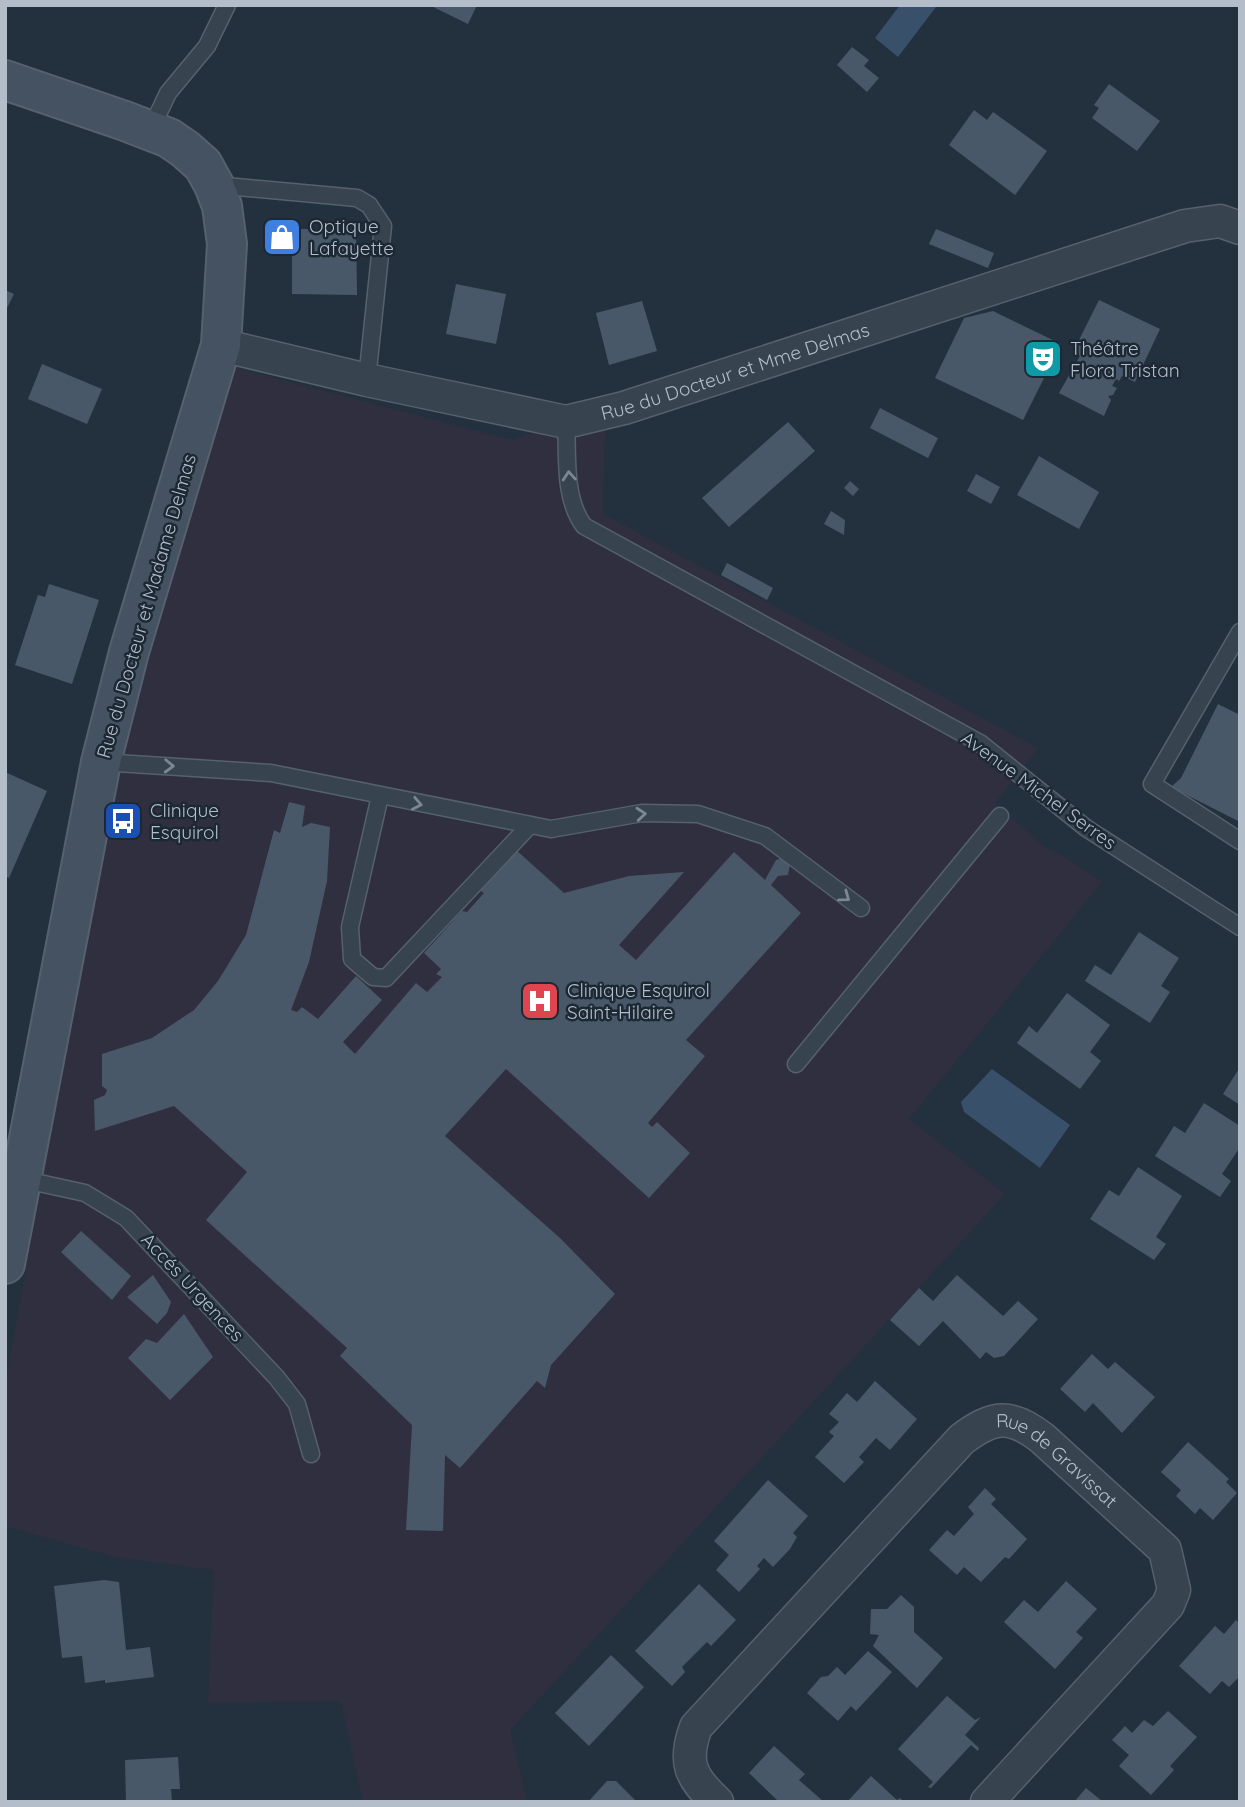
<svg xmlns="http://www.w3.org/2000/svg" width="1245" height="1807" font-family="Quicksand,sans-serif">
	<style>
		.medical { fill: #302f3f }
		.water { fill: #385069 }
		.building { fill: #495868 }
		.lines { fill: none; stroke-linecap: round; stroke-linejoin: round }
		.lane-casing { stroke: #55616d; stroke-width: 19 }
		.street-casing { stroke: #55616d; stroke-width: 35 }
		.secondary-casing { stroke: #55616d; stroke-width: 42 }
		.lane { stroke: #37434f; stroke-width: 16 }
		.street { stroke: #37434f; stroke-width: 32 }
		.secondary { stroke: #455262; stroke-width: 38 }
		.oneway { stroke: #7b8793 }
		.labels { text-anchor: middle; stroke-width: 5; stroke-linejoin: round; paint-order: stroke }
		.poi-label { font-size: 19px; fill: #b3beca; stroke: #1c2834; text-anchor: start }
		.street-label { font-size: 19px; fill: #b3beca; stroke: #1c2834 }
	</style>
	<rect width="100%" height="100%" fill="#23313f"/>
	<path class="medical" d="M232,367l280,73 54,-18 39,7 -2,85 435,234 -43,55 48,43 23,12 36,24 -193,237 96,75 -495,536 17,72h-164l-22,-101 -133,2 6,-133 -99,-13 -110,-31v-140l108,-598z"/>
	<g class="water">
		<path d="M900,5l36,2 -38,50 -23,-19z"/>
		<path d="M992,1069l78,56 -30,43 -76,-56 -3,-10z"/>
	</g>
	<g class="building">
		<path d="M429,5h48l-9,19z"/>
		<path d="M852,47l17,13 -5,6 15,12 -12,14 -30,-27z"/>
		<path d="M1109,84l51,37 -23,30 -45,-33 7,-10 -5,-3z"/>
		<path d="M974,110l13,10 6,-8 54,39 -32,44 -66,-50z"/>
		<path d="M288,229h68l1,66 -65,-1v-48h-4z"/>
		<path d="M936,229l58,24 -6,15 -59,-24z"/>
		<path d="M456,284l50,10 -10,50 -50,-10z"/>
		<path d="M5,290l9,4 -9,18z"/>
		<path d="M1099,300l61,29 -25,53 -13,-6 -3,5 -3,-2 -4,7 5,2 -4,7 -5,1 3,4 -7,16 -45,-23 21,-37 -7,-4z"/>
		<path d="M642,301l15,50 -48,14 -13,-52z"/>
		<path d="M993,311l68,33 -38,76 -88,-42 29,-60z"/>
		<path d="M42,364l60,25 -15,35 -59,-25z"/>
		<path d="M880,408l58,30 -10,20 -58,-30z"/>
		<path d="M788,422l27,29 -86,76 -27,-29z"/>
		<path d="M1039,456l60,36 -20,37 -62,-34z"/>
		<path d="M976,474l24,13 -9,17 -24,-13z"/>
		<path d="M850,481l9,8 -6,7 -9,-8z"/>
		<path d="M831,511l14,9 -1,15 -20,-11z"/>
		<path d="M727,563l46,25 -6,12 -46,-25z"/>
		<path d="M49,584l50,16 -27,84 -57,-19 23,-70 7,2z"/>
		<path d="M1218,704l22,11v107l-69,-35 10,-9z"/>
		<path d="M5,772l42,19 -38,87 -4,-2z"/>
		<path d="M289,802l16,4 -3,21 9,-4 19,4 -3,54 -18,81 -18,48 6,2 5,-5 16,12 38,-43 26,24 -39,42 12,12 61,-71 11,9 15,-15 -6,-3 5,-5 -17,-16 38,-42 5,1 17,-19 -5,-3 37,-40 48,43 65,-17 55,-4 -65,73 17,15 98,-108 31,28 11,-20 6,-2 8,6 -2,11 -10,1 -7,9 30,28 -115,127 19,16 -57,67 4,4 5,-5 33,31 -41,45 -143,-129 -61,67 115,102 55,56 -64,71 -6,23 -8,-7 -77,87 -15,-13 -2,76 -37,-1 6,-105 -72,-69 7,-8 -141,-128 41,-48 -73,-66 -79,25 -1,-31 11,-5 2,-5 -5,-4v-32l50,-16 42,-28 24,-29 28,-46 28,-105 6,3z"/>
		<path d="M1139,932l40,26 -18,28 9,6 -20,31 -65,-42 10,-16 16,10z"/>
		<path d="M1067,993l43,32 -20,27 11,9 -21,28 -63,-46 12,-17 8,7z"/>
		<path d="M1240,1067v38l-17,-11z"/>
		<path d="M1204,1103l36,23v21l-18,27 9,7 -11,16 -65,-41 19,-30 11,7z"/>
		<path d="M1138,1167l44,29 -26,41 10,7 -12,16 -64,-41 19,-29 10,6z"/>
		<path d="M81,1231l50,45 -19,24 -51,-48z"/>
		<path d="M153,1275l18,27 -4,11 -10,11 -30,-27z"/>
		<path d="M957,1275l46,41 15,-15 20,18 -34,37 -10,2 -8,-6 -6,7 -37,-38 -24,25 -29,-26 29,-32 14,13z"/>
		<path d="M184,1314l29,43 -43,43 -42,-42 18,-19 11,4z"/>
		<path d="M1092,1354l16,15 7,-7 40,35 -33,36 -29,-30 -8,9 -25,-23z"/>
		<path d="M875,1381l42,38 -27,31 -14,-12 -17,19 5,5 -20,21 -29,-26 19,-21 -5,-4 10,-10 -10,-8 18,-21 10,9z"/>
		<path d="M1188,1442l41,37 -3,3 11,11 -24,27 -13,-12 -5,6 -19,-18 5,-6 -20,-18z"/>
		<path d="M768,1480l40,36 -15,17 4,4 -7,12 -17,18 -9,-9 -7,8 3,3 -21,23 -23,-22 13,-15 -15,-14z"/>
		<path d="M985,1488l11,11 -5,5 36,35 -18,20 -4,-2 -24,25 -17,-15 -7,8 -28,-25 18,-20 7,6 20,-22 -6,-7z"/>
		<path d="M104,1580l15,2 7,68 24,-3 4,30 -49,6v-3l-20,3 -3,-27 -20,2 -8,-72z"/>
		<path d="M1066,1581l31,28 -21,23 7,6 -28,31 -51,-47 20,-22 14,12z"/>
		<path d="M699,1584l37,36 -25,26 -4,-4 -25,25 3,5 -13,14 -37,-35z"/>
		<path d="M901,1595l13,12v25l29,26 -26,30 -44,-42 6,-11 -9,-1 1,-25h16z"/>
		<path d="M1236,1620l4,4v52l-11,11 -7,-6 -12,13 -31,-28 36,-40 9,8z"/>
		<path d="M868,1651l24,21 -36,39 -5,-5 -13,15 -31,-28 14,-16 7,-1 9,-9 8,8z"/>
		<path d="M611,1655l33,32 -55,59 -34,-33z"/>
		<path d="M947,1696l28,24 6,-3 -16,18 14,13 -1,3 -7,-6 -40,43 -3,-1 5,-5 -35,-33z"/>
		<path d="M1168,1711l29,26 -27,29 4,4 -23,25 -32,-29 10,-11 -17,-15 13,-14 7,7 12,-13 9,6z"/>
		<path d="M774,1746l31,28 -6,6 25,22h-45l-30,-29z"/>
		<path d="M178,1757l2,32h-9l1,13h-46l-1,-42z"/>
		<path d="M871,1776l26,24 3,-2 4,4h-57z"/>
		<path d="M607,1781h9l21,21h-49z"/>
		<path d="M1086,1788l17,14h-29z"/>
	</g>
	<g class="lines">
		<defs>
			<g id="lane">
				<path d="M150,131l18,-38 39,-47 20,-41"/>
				<path d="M215,185l142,13 12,7 14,21 -16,154"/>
				<path d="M566,422c2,33 -3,76 18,104l396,217 106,85 154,99"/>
				<path d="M1240,632l-88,152 88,57"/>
				<path d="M101,762l170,11 280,56 91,-16 56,1 67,22 96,72"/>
				<path d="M380,796l-30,131 2,32 21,18 13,1 144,-153"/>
				<path d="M796,1064l204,-248"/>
				<path d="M21,1179l64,14 41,25 151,160 20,26 14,50"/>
			</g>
			<g id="street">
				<path id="s1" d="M221,345l146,35 199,42 58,-14 561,-182 35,-5 20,7"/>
				<path id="s2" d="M717,1802c-27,-25 -34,-40 -21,-75l266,-288c31,-23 48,-26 80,-1l123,112 9,40 -6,15 -181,197"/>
			</g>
			<path id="secondary" d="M5,80l120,41 44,17 16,11 18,16 11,20 8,21 5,38 -6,101 -92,307 -28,110 -96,502"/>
		</defs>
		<use href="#lane" class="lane-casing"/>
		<use href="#street" class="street-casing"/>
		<use href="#secondary" class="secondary-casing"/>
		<use href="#lane" class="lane"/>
		<use href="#street" class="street"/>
		<use href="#secondary" class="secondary"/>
	</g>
	<defs><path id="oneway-chevron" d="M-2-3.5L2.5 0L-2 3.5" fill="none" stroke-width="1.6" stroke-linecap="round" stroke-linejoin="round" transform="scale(1.75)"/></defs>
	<g class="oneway">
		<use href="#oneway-chevron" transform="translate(569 476) rotate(-94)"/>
		<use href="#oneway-chevron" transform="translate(169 766) rotate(2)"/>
		<use href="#oneway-chevron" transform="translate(417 804) rotate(11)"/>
		<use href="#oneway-chevron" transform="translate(641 814) rotate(-5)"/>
		<use href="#oneway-chevron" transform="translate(845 897) rotate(36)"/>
	</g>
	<defs>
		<symbol id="shop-square" viewBox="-11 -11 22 22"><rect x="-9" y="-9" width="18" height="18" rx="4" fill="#3f7fe0" stroke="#1c2834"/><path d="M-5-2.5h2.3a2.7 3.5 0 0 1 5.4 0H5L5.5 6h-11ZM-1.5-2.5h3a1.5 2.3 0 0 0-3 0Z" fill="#fff"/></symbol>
		<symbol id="theatre-square" viewBox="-11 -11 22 22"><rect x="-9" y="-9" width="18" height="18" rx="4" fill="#0f9aa8" stroke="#1c2834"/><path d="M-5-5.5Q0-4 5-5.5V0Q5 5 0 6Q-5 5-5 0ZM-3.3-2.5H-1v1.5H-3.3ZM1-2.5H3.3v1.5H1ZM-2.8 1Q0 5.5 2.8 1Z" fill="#fff"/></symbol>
		<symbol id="bus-square" viewBox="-11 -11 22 22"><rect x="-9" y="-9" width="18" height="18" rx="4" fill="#1a4fb4" stroke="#1c2834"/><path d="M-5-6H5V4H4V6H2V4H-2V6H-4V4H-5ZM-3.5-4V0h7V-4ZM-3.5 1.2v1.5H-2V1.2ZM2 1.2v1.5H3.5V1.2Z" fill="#fff"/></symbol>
		<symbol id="hospital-square" viewBox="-11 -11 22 22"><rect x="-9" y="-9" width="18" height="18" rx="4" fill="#e0444e" stroke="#1c2834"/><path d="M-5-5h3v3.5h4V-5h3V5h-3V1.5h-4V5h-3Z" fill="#fff"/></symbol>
	</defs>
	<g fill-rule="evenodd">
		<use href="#shop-square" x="260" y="215" width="44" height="44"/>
		<use href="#theatre-square" x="1021" y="337" width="44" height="44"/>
		<use href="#bus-square" x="101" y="799" width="44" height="44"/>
		<use href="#hospital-square" x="518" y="979" width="44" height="44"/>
	</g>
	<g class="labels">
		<g class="poi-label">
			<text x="309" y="233">Optique<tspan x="309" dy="22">Lafayette</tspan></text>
			<text x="1070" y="355">Théâtre<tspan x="1070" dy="22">Flora Tristan</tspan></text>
			<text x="150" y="817">Clinique<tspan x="150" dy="22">Esquirol</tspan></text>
			<text x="567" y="997">Clinique Esquirol<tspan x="567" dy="22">Saint-Hilaire</tspan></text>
		</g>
		<g class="street-label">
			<text dy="7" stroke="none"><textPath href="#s1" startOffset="530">Rue du Docteur et Mme Delmas</textPath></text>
			<text transform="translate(146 606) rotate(-74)" y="7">Rue du Docteur et Madame Delmas</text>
			<text transform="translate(1039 790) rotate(36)" y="7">Avenue Michel Serres</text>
			<text transform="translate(193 1287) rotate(47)" y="7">Accés Urgences</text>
			<text dy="7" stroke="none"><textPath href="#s2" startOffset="590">Rue de Gravissat</textPath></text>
		</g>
	</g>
	<rect width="1245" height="1807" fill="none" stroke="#b3beca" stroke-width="14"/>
</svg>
